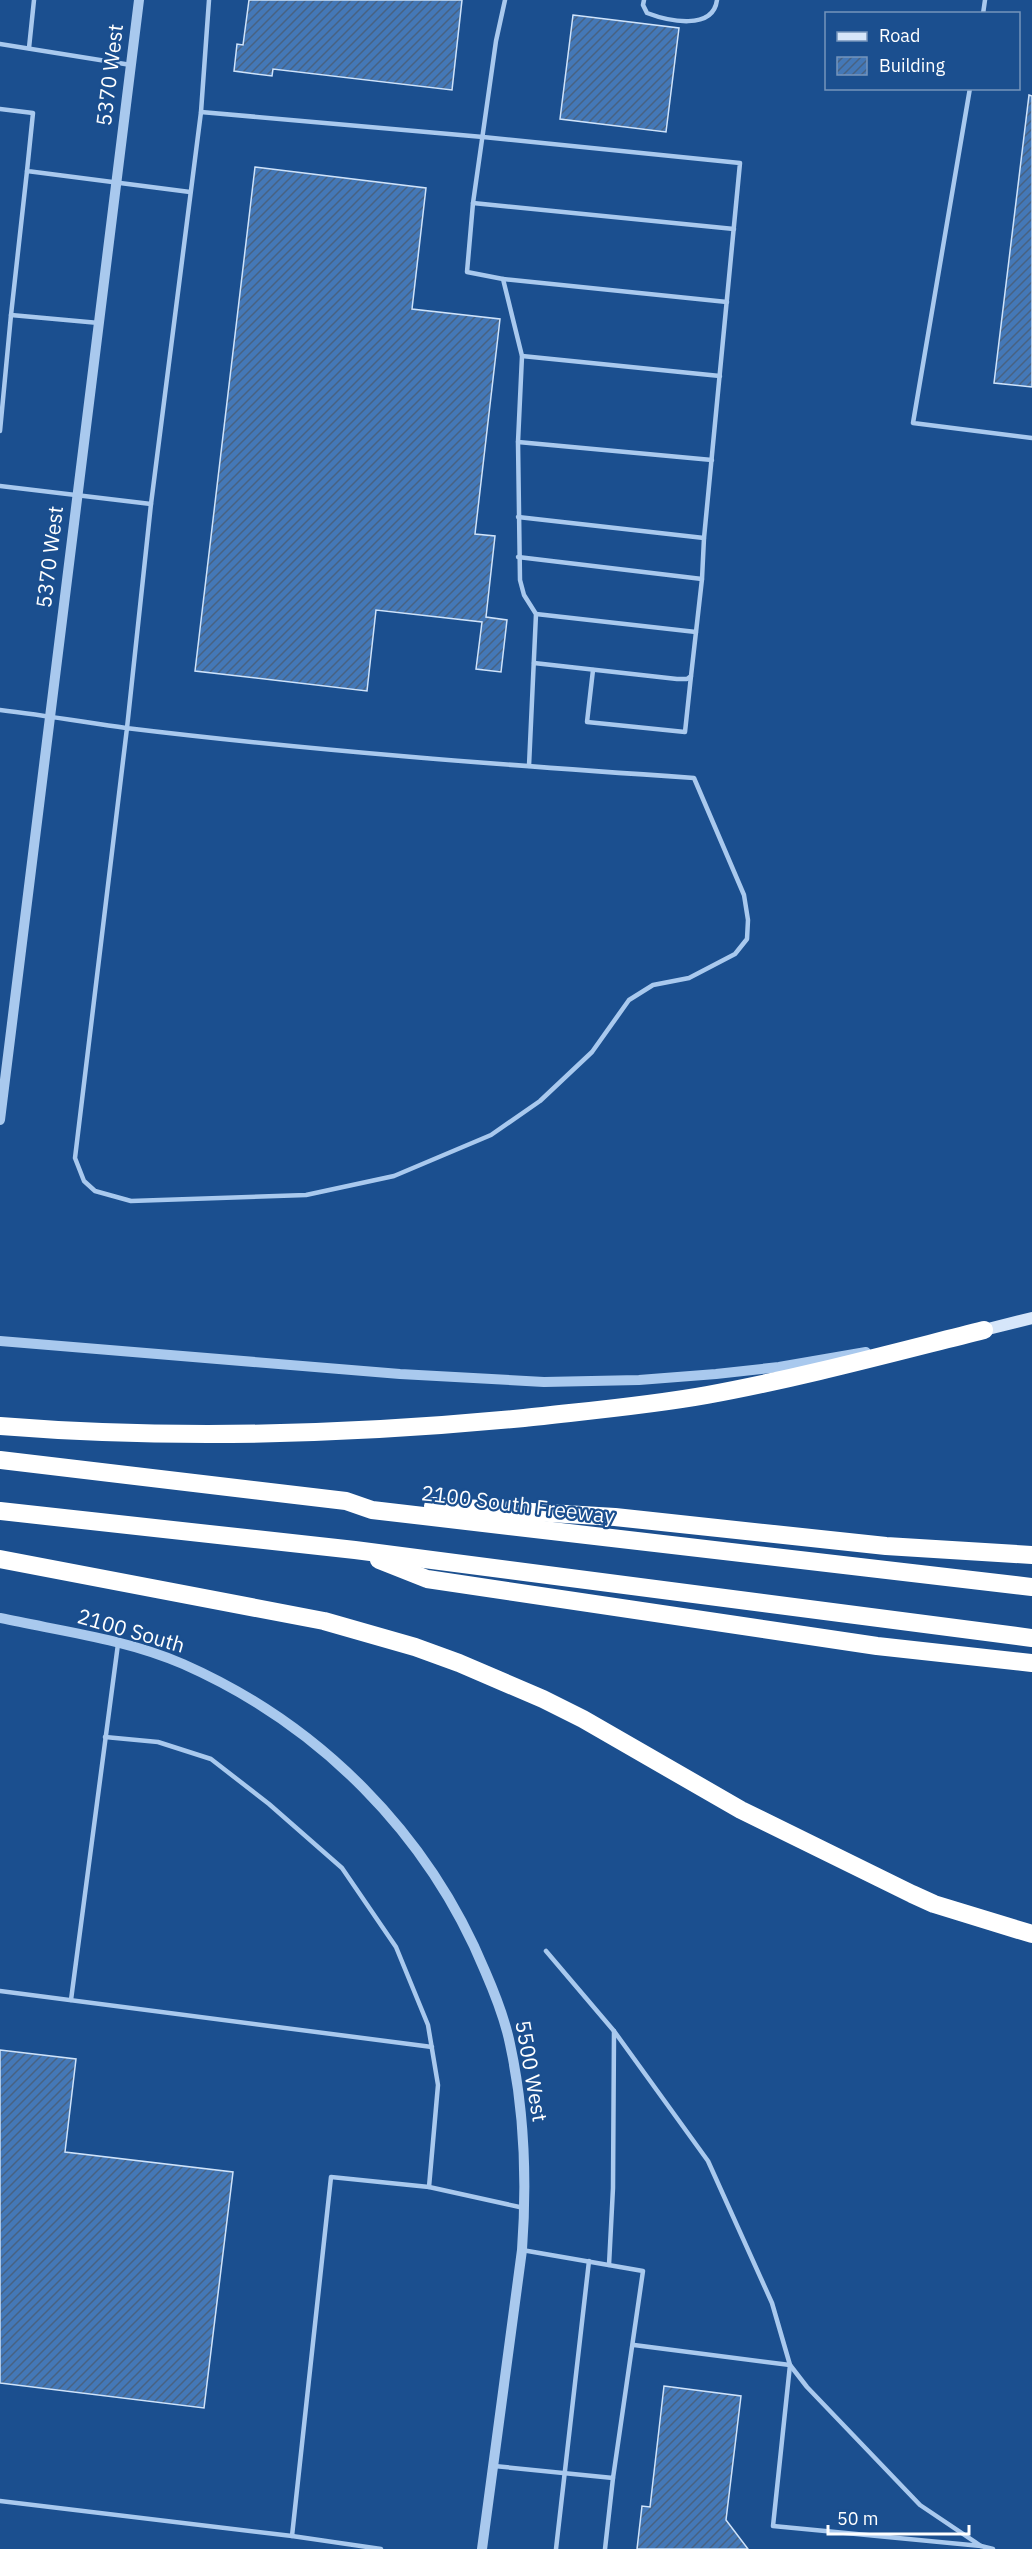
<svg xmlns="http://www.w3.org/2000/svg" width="1032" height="2549" font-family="'IBM Plex Sans',sans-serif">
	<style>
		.building { fill: url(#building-hatch); stroke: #cfe3fa; stroke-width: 1.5 }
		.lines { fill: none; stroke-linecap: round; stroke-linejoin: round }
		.service { stroke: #a9c9ee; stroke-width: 4.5 }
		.tertiary { stroke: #a9c9ee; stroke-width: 10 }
		.secondary { stroke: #d6e6fa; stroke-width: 12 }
		.motorway { stroke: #fff; stroke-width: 18 }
		.labels { text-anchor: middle; stroke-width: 4.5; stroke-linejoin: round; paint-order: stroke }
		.street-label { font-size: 21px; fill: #fff; stroke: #1b4f8f }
	</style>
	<defs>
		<pattern id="building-hatch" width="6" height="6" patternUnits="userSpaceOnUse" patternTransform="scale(1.5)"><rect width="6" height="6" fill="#4478b7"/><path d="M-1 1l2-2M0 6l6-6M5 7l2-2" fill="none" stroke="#486282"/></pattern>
	</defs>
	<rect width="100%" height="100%" fill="#1b4f8f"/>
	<g class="building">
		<path d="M249,0h213l-10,90 -179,-21 -1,7 -38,-5 3,-27 6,1z"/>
		<path d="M573,15l106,13 -13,104 -106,-13z"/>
		<path d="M1029,95l3,1v291l-38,-4z"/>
		<path d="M255,167l171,21 -14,121 88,10 -25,215 20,2 -9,81 21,3 -6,52 -25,-3 6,-47 -106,-12 -9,81 -172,-20z"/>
		<path d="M0,2050l76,9 -11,93 168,20 -29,236 -204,-25z"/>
		<path d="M664,2386l77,10 -15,124 22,29h-111l5,-43 8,1z"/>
	</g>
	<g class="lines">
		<g class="service">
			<path d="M505,0l-9,41 -23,162 -6,69 36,7 19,77 -4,86 2,138 4,15 12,19 -7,152"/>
			<path d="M644,0l-1,5 4,8c21,8 66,18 70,-13"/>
			<path d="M983,14l2,-14"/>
			<path d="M0,44l131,21"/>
			<path d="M29,48l5,-48"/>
			<path d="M970,88l-57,335 119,15"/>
			<path d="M0,109l33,4 -6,58 163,21"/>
			<path d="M201,112l282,25 257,26 -36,375 -2,41 -11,97 -4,3h-10l-143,-16"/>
			<path d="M473,203l261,26"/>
			<path d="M503,279l224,23"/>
			<path d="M11,315l16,-144"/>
			<path d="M522,356l198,20"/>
			<path d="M0,431l11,-116 88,8"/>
			<path d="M518,442l194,18"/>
			<path d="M0,486l151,18"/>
			<path d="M518,517l186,21"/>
			<path d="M518,557l184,22"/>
			<path d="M536,614l160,18"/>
			<path d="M593,670l-6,52 98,10 6,-56"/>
			<path d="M0,710c42,5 84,12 126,18 189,23 378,37 568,50l50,117 4,25 -1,19 -12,15 -46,24 -36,7 -24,15 -37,52 -52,49 -49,34 -97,41 -88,19 -175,6 -36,-10 -11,-10 -9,-23 52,-430 24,-224 50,-392 8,-112"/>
			<path d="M105,1737l53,5 53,17 58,45 73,64 54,79 32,78 10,60 -9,102 95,21"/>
			<path d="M546,1951l68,80 94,130 64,142 18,62 -17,161 208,20"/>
			<path d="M0,1991l432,56"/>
			<path d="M71,2000l47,-356"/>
			<path d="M609,2265l4,-77 1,-157"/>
			<path d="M634,2345l156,20 17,22 113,118 61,41 12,3"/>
			<path d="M494,2466l119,12 30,-207 -121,-21"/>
			<path d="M0,2501l292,35 89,13"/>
			<path d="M292,2536l39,-359 98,10"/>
			<path d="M556,2549l33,-288"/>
			<path d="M605,2549l8,-71"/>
		</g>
		<g class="tertiary">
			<path d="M0,1120l139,-1120"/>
			<path d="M0,1341l400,33 144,8 95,-2 77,-6 63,-7 87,-15"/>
			<path d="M0,1618c60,13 126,21 183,46 136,60 245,169 302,307 10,23 20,48 25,73 15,69 17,137 12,206l-40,299"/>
		</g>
		<path class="secondary" d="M984,1330l48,-12"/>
		<g class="motorway">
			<path d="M0,1426c175,14 349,9 524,-8 61,-7 122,-12 183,-23 93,-17 185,-42 277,-65"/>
			<path d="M0,1460l346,41 26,9 660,77"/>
			<path d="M433,1506l182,11 271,29 146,9"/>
			<path d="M0,1511l355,39 677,88"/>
			<path d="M0,1559l324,62 91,26 44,16 84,36 40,20 158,91 171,84 22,10 98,30"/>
			<path d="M379,1560l48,19 450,67 155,17"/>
		</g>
	</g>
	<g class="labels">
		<g class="street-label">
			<text transform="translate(110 75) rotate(-83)" y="7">5370 West</text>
			<text transform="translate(50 557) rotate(-83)" y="7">5370 West</text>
			<text transform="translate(518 1505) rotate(7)" y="7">2100 South Freeway</text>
			<text transform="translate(131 1631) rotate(16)" y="7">2100 South</text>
			<text transform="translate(531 2071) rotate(80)" y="7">5500 West</text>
		</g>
	</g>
	<rect x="825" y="12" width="195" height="78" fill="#1b4f8f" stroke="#7695bc" stroke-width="1.5"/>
	<rect x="837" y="32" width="30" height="9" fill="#d6e6fa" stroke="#7695bc" stroke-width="1.5"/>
	<text x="879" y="42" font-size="18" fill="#ffffff">Road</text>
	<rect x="837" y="57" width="30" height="18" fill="url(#building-hatch)" stroke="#7695bc" stroke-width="1.5"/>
	<text x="879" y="72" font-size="18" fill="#ffffff">Building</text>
	<path d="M828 2525v9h141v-9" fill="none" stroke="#ffffff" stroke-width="3"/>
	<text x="837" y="2525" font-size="18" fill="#ffffff" stroke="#1b4f8f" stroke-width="4.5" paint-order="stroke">50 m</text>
</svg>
